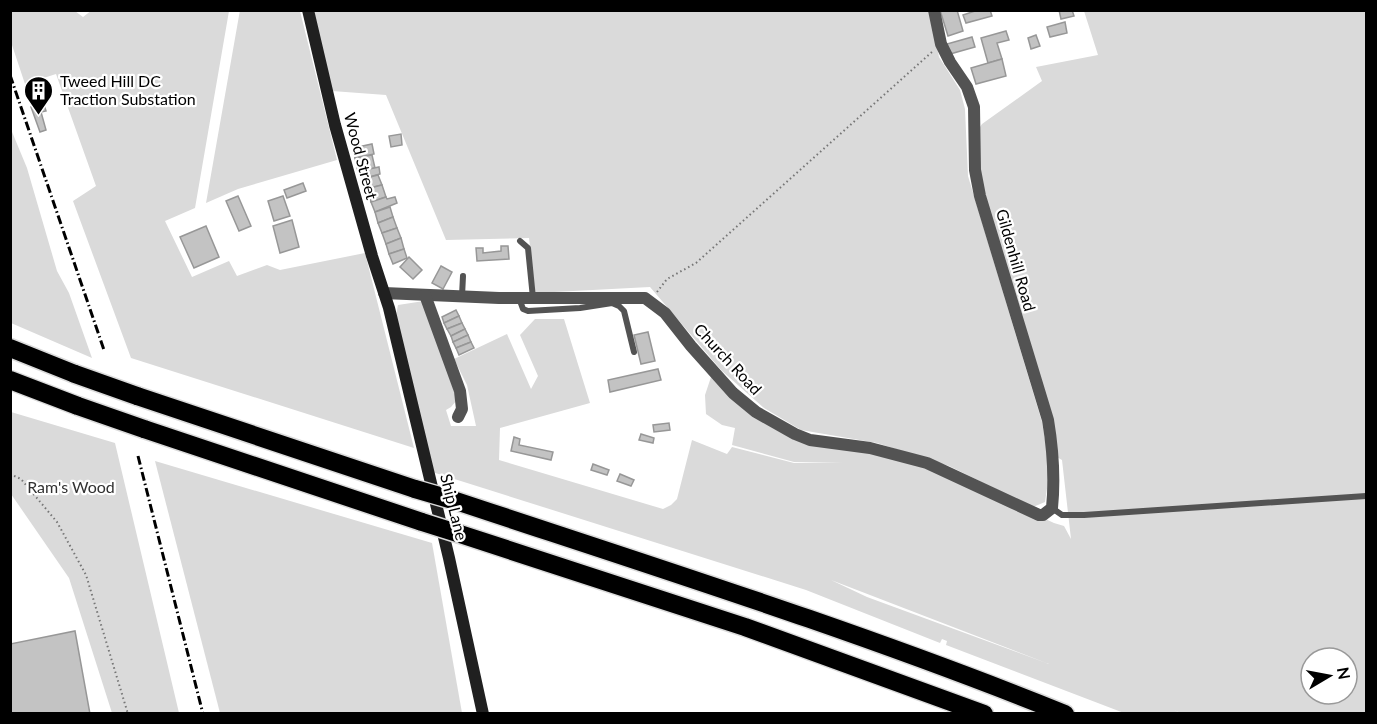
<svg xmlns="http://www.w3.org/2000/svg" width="1377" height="724" font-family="Lato,sans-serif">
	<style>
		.green { fill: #dadada; fill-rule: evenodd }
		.building { fill: #c3c3c3; stroke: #979797; stroke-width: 1.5 }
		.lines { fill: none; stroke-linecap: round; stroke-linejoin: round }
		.highway-casing { stroke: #dbdbdb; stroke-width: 21 }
		.path { stroke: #757575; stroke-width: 2; stroke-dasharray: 1.5 3; stroke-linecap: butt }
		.lane { stroke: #535353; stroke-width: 6 }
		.street { stroke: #535353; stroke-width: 12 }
		.secondary { stroke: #202020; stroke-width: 12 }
		.highway { stroke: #000; stroke-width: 18 }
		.rail { stroke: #000; stroke-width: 3; stroke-dasharray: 9 3 1.5 3; stroke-linecap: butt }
		.highway-bridge-casing { stroke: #dbdbdb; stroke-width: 21; stroke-linecap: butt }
		.highway-bridge { stroke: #000; stroke-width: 18 }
		.labels { text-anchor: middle; stroke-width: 4.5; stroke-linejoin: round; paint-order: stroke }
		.poi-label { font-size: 16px; fill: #000; stroke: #fff; text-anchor: start }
		.street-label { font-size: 16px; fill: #000; stroke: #fff }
		.park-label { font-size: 16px; fill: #313131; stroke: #fff }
	</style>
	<rect width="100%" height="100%" fill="#fff"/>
	<g class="green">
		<path d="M92,10l137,1 -34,197 -30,13 27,56 37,-16 8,15 30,-11 13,5 85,-17 49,195 -283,-90 -58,-157 23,-15 -40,-112 -31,10 -14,-42v-31h64l8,6z"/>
		<path d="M240,10l60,1 37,149 -99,29 -32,14z"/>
		<path d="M314,11h616l9,46 21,33 5,19 3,67 74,246 8,46 -5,34 -12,5 -84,-41 -72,-23 -76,-13 -37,-22 -42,-37 -72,-84 -115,6 -6,-55 -83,2 -60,-145 -54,-4z"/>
		<path d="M1084,11h282v702l-183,1 -9,-4 6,3h-56l-178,-68 1,-4 -5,-2 -2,4 -134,-53 -377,-119 -33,-156 2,-10 26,-4 33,99 -6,7 -5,3 5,16h25l-9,-41 -13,-26 53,-25 24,55 7,-13 -18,-41 15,-16h29l26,84 -90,25 -1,32 164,49 8,-4 6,-6 15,-59 35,14 5,-7 62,16 49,-1h-49l-62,-17 3,-17 -13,-3 -16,-11 -1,-19 8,-24 82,64 132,29 127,59 10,3 7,13 -9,-79 -7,-4 -74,-261 -5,-62 6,-9 60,-43 -6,-14 62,-12zM831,580l218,84 -182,-67zM1311,658h36v36h-36z"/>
		<path d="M10,127l17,41 30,103 12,22 23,65 -81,-35z"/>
		<path d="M11,412l104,31 64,270h-67l-43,-135 -58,-84z"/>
		<path d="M155,461l277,82 30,170h-242z"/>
	</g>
	<g class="building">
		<path d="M940,10h17l6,21 -15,5z"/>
		<path d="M978,10h12l2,6 -26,7 -3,-8z"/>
		<path d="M1059,10h13l2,6 -13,3z"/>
		<path d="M1065,22l2,11 -17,4 -3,-10z"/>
		<path d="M1006,31l3,9 -12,3 5,16 -14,4 -7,-25z"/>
		<path d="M1036,35l4,11 -9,3 -3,-11z"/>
		<path d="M972,37l3,10 -25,7 -3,-10z"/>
		<path d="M1002,59l4,17 -30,8 -5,-16z"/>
		<path d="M43,102l3,9 -5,1 5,18 -6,2 -9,-25z"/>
		<path d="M401,134l1,11 -11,2 -2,-11z"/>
		<path d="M372,144l2,10 -19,4 -2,-10z"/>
		<path d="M372,155l3,13 -17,4 -3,-14z"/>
		<path d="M379,167l1,7 -18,5 -2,-8z"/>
		<path d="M378,175l4,10 -16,4 -4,-10z"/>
		<path d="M303,183l3,8 -19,7 -3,-8z"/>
		<path d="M382,185l4,12 -15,5 -5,-13z"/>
		<path d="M238,196l13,30 -12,5 -13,-30z"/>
		<path d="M283,196l7,20 -16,5 -6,-20z"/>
		<path d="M386,197l1,2 8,-2 2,6 -22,9 -4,-10z"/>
		<path d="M390,207l3,10 -15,6 -3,-11z"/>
		<path d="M393,217l4,11 -15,5 -4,-10z"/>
		<path d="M292,220l7,27 -19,6 -7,-27z"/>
		<path d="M206,226l13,31 -25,11 -14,-31z"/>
		<path d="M397,228l4,10 -15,6 -4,-11z"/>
		<path d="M401,238l3,11 -15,5 -3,-10z"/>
		<path d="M501,246h7l1,13 -32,2 -1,-13h7v5l18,-2z"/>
		<path d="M404,249l3,9 -14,6 -4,-10z"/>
		<path d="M409,257l13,13 -9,9 -13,-12z"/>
		<path d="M441,266l11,6 -9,17 -11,-6z"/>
		<path d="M456,310l3,6 -15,7 -2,-6z"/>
		<path d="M459,316l3,7 -15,6 -3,-6z"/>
		<path d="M462,323l3,6 -14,7 -4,-7z"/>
		<path d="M465,329l3,6 -15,7 -2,-6z"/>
		<path d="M648,332l7,29 -14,3 -7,-29z"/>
		<path d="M468,335l3,7 -15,6 -3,-6z"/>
		<path d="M471,342l3,6 -15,7 -3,-7z"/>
		<path d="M658,369l3,11 -51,12 -2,-12z"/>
		<path d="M669,423l1,7 -16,2 -1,-7z"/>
		<path d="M641,434l13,4 -1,5 -14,-3z"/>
		<path d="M514,437l6,2 -1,6 34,7 -2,8 -40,-9z"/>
		<path d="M593,464l16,6 -2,5 -16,-5z"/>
		<path d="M620,474l14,6 -3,6 -14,-5z"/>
		<path d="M75,631l15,83h-80v-70z"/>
	</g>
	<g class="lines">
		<defs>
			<g id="highway">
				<path d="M10,348l65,26"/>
				<path d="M10,380l68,26"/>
				<path d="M137,396l278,93"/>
				<path d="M144,429l278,93"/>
				<path d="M453,500c205,68 411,133 612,214"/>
				<path d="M460,534l285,93 239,87"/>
			</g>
		</defs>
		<use href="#highway" class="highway-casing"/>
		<g class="path">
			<path d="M657,292l10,-13 29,-16 236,-211"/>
			<path d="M10,474l11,5 36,43 29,53 42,139"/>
		</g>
		<g class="lane">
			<path d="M520,241l8,7 5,50"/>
			<path d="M462,296l1,-20"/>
			<path d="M519,298l4,11 5,2 52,-3 32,-5 7,3 5,5 10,41"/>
			<path d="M1052,508l10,7h22l282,-19"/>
		</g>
		<g class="street">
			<path d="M384,293l115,5h146l20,15 26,33 42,47 23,19 39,22 15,6 60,8 57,15 112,52h4l9,-7c3,-30 1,-58 -4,-88l-68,-224 -5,-26 -1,-63 -7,-20 -17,-25 -9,-18 -7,-34"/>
			<path d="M425,295l35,96 2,18 -4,8"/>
		</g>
		<path class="secondary" d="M308,10l27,115 37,131 17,52 60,250 34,156"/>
		<use href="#highway" class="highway"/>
		<g class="rail">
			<path d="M10,75l94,275"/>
			<path d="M138,456l65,258"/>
		</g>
		<defs>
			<g id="highway-bridge">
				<path d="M75,374l62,22"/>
				<path d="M78,406l66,23"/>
				<path d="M415,489l38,11"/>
				<path d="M422,522l38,12"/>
			</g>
		</defs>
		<use href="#highway-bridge" class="highway-bridge-casing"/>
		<use href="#highway-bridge" class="highway-bridge"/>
	</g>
	<defs>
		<symbol id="building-pin" viewBox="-11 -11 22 30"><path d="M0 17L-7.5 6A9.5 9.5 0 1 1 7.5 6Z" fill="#000" stroke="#fff"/><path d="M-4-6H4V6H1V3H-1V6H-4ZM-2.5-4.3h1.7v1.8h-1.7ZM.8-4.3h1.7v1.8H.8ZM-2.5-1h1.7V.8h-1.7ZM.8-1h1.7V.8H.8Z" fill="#fff"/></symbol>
	</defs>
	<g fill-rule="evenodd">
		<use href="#building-pin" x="22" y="74" width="33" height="45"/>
	</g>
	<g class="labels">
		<g class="poi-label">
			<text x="60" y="87">Tweed Hill DC<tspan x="60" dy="18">Traction Substation</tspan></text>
		</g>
		<g class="street-label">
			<text transform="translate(361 156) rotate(75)" y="6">Wood Street</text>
			<text transform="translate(1016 260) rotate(74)" y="6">Gildenhill Road</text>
			<text transform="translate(728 359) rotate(47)" y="6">Church Road</text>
			<text transform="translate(454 507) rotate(76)" y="6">Ship Lane</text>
		</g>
		<g class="park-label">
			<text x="71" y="493">Ram's Wood</text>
		</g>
	</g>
	<rect width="1377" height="724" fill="none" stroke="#000000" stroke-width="24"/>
	<g transform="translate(1329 676) rotate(80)"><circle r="28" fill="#ffffff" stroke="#999999" stroke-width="1.5"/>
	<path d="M0-4.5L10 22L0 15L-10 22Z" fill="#000000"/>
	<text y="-9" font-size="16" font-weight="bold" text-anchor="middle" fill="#000000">N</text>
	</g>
</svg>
